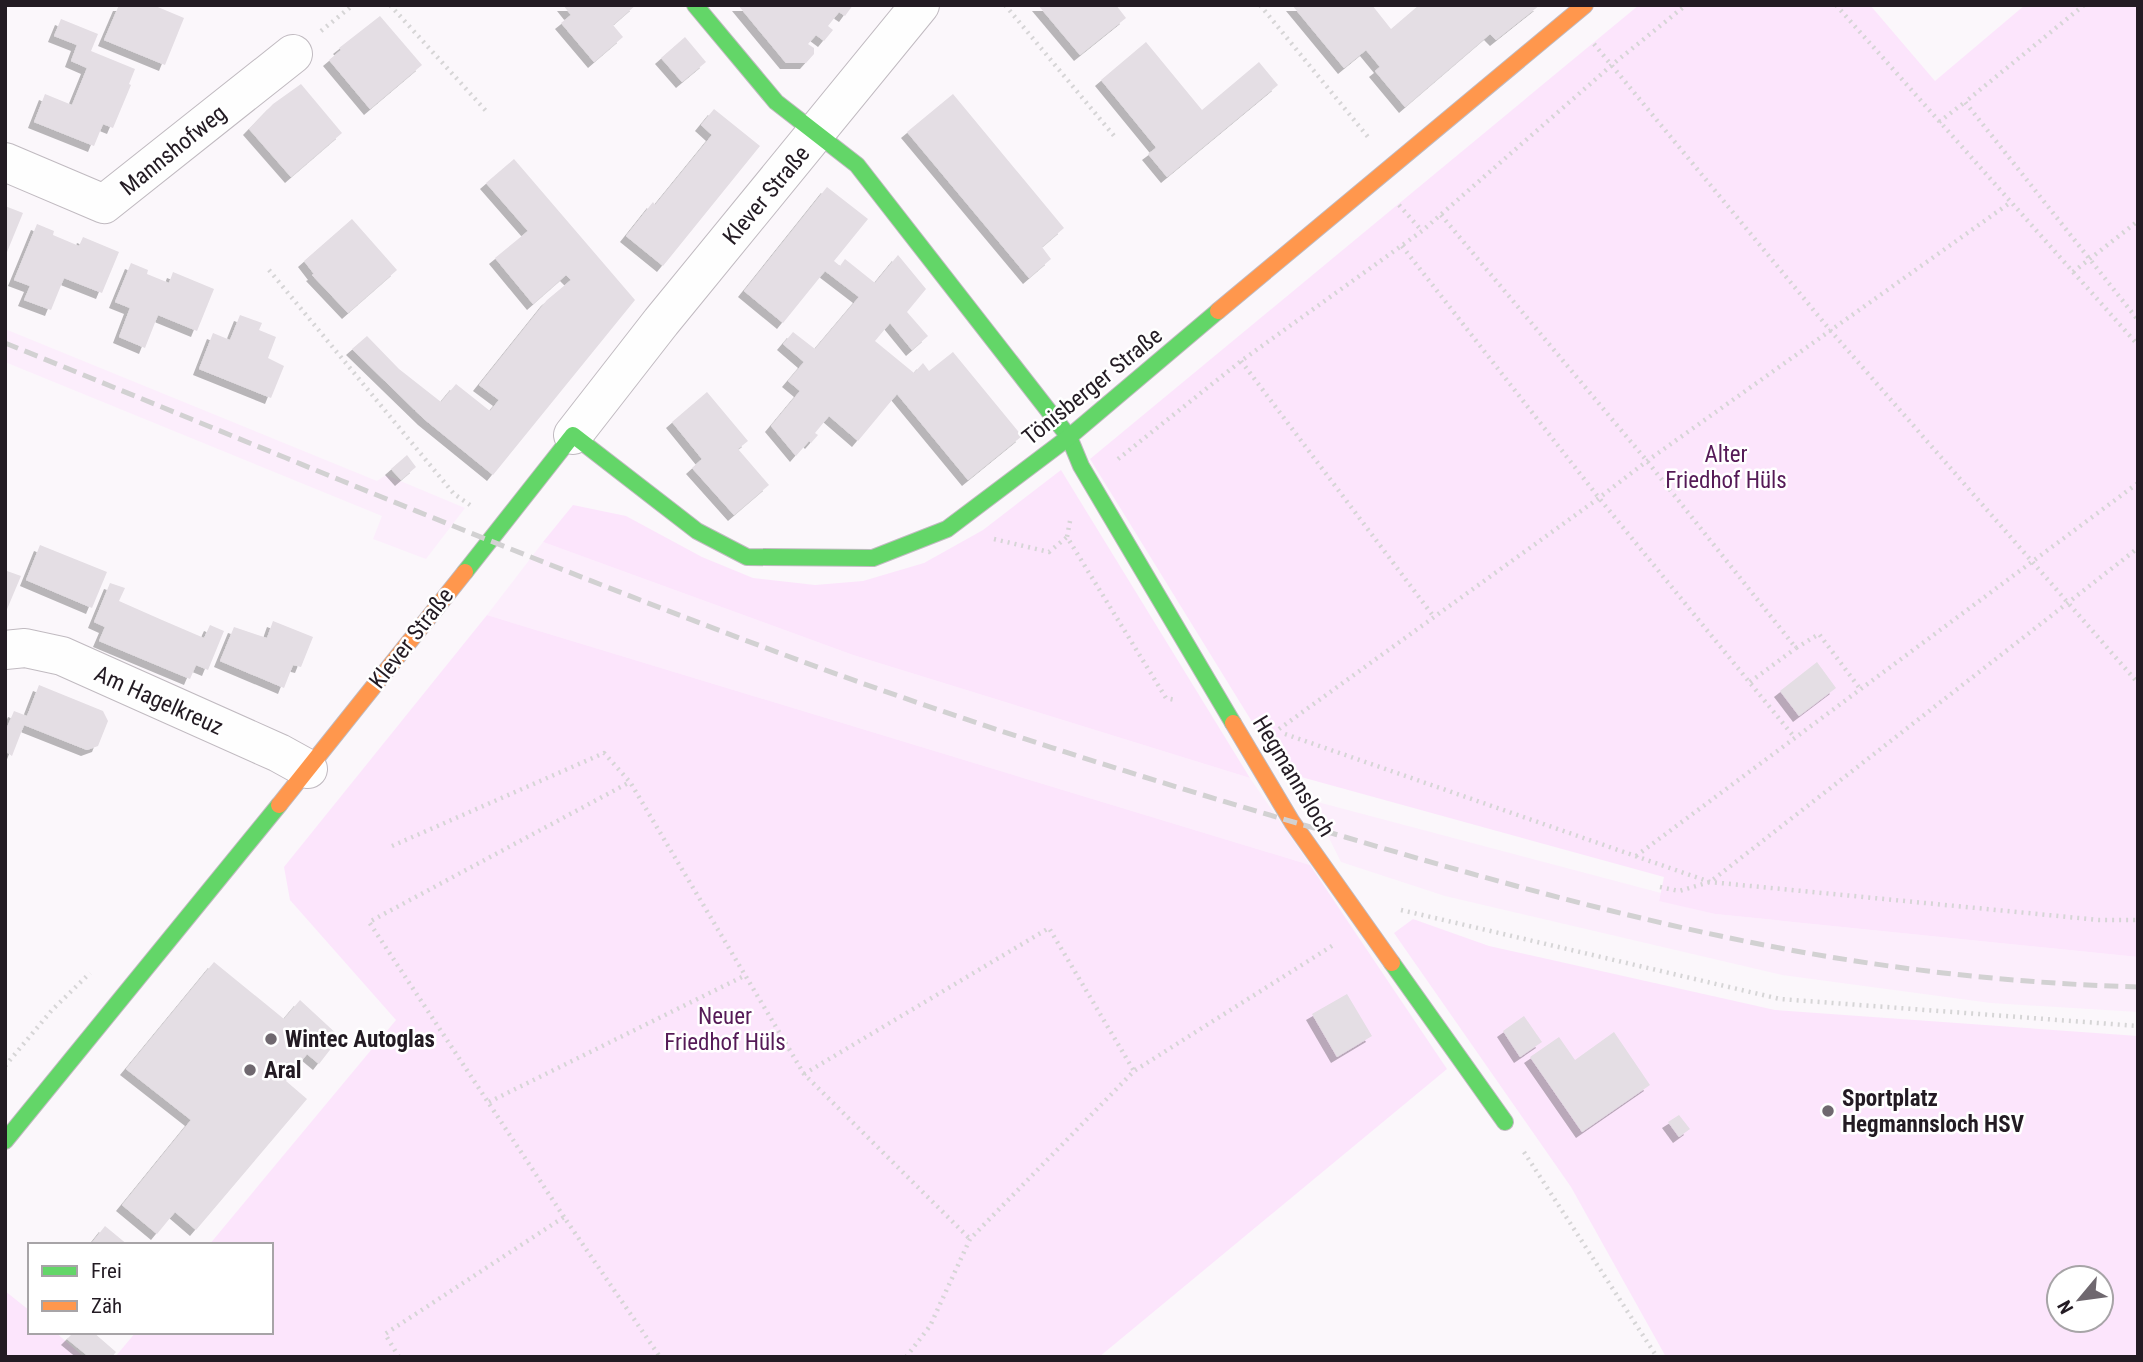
<svg xmlns="http://www.w3.org/2000/svg" width="2143" height="1362" font-family="'Roboto Condensed',sans-serif">
	<style>
		.built { fill: #fceefc }
		.green { fill: #fce5fc; fill-rule: evenodd }
		.building { fill: #e4dee4; filter: url(#shadow) }
		.lines { fill: none; stroke-linecap: round; stroke-linejoin: round }
		.street-casing { stroke: #c0bac0; stroke-width: 40 }
		.fast-casing { stroke: #c0bac0; stroke-width: 18 }
		.slow-casing { stroke: #c0bac0; stroke-width: 18 }
		.path { stroke: #d6d5d6; stroke-width: 4.5; stroke-dasharray: 2 5; stroke-linecap: butt }
		.street { stroke: #fefefe; stroke-width: 38 }
		.fast { stroke: #63d668; stroke-width: 16 }
		.slow { stroke: #ff974d; stroke-width: 16 }
		.rail { stroke: #d2d1d2; stroke-width: 5; stroke-dasharray: 14 7; stroke-linecap: butt }
		.poi-dot { fill: #6f686f; stroke: #fff; stroke-width: 2.5 }
		.labels { text-anchor: middle; stroke-width: 5; stroke-linejoin: round; paint-order: stroke }
		.street-label { font-size: 23px; fill: #231b23; stroke: #fff }
		.park-label { font-size: 23px; fill: #551a57; stroke: #fff }
		.poi-label { font-size: 23px; font-weight: bold; fill: #231b23; stroke: #fff; text-anchor: start }
	</style>
	<defs>
		<filter id="shadow"><feDropShadow dx="-6" dy="6" stdDeviation="0" flood-color="#0004"/></filter>
	</defs>
	<rect width="100%" height="100%" fill="#fbf7fb"/>
	<g class="built">
		<path d="M5,329l372,152 9,-6 79,33 -39,51 -53,-20 9,-23 -377,-154z"/>
		<path d="M543,542l310,113 397,123 60,87 -823,-250z"/>
		<path d="M1310,800l351,93 -2,7 56,14 423,43v55l-147,-9 -209,-28 -337,-79 -104,-34z"/>
	</g>
	<g class="green">
		<path d="M1639,5h231l65,76 90,-76h113v952l-423,-43 -56,-13 5,-24 -381,-105 -193,-313z"/>
		<path d="M1061,470l189,308 -397,-123 -310,-113 30,-37 53,11 76,41 51,21 62,7 48,-4 61,-18 59,-33z"/>
		<path d="M487,615l823,250 137,204 -348,288h-984l21,-25h135v-87h-62l187,-225 -106,-120 -6,-33z"/>
		<path d="M1413,919l76,27 286,64 363,26v321h-472l-95,-170 -177,-254zM2059,1278h42v42h-42z"/>
		<path d="M5,1291l25,20v21h25l29,25h-79z"/>
	</g>
	<g class="building">
		<path d="M119,5h34l31,13 -19,47 -61,-25z"/>
		<path d="M563,5h73l-23,20 10,12 -29,25 -33,-39 10,-8z"/>
		<path d="M738,5h115l-8,11 -6,-4 -11,14 5,4 -9,11 -8,-6 -8,9 6,4v6l-8,9h-20z"/>
		<path d="M1038,5h78l10,13 -46,37z"/>
		<path d="M1292,5h80l19,24 28,-24h121l-44,35 -6,-6 -85,73 -30,-36 5,-4 -14,-17 -22,18z"/>
		<path d="M380,16l42,49 -52,44 -41,-49 12,-10 -2,-2z"/>
		<path d="M61,19l37,15 -7,17 44,18 -6,15 2,1 -18,43 -10,-4 -9,22 -60,-24 11,-28 27,11 15,-37 -16,-7 6,-16 -23,-9z"/>
		<path d="M685,37l21,25 -24,20 -21,-24z"/>
		<path d="M1146,42l56,68 57,-48 19,23 -111,92 -19,-23 8,-6 -1,-2 -54,-66z"/>
		<path d="M301,84l41,49 -51,44 -42,-48 24,-25z"/>
		<path d="M953,94l111,134 -22,19 9,12 -22,19 -122,-146z"/>
		<path d="M714,109l46,37 -97,120 -37,-30 27,-34 2,3 57,-70 -11,-10z"/>
		<path d="M514,159l121,141 -142,175 -69,-56 -72,-70 15,-13 32,33 42,33 15,-18 34,27 9,-11 -20,-15 68,-85 24,-20 -5,-5 -33,29 -38,-46 33,-27 -42,-48z"/>
		<path d="M827,187l41,32 -34,42 6,5 5,-7 30,24 23,-28 28,34 -19,23 21,24 -16,14 -22,-27 -15,18 39,32 9,-10 6,8 24,-19 69,84 -54,44 -71,-86 -39,47 -29,-25 -14,17 3,2 -7,8 -2,-2 -13,15 -25,-30 29,-35 -12,-10 16,-19 -21,-18 10,-12 22,17 44,-52 -34,-26 -42,52 -39,-32z"/>
		<path d="M5,206l18,7 -18,44z"/>
		<path d="M352,219l45,51 -49,43 -36,-38 2,-1 -10,-13z"/>
		<path d="M37,224l17,7 -1,4 26,11 4,-9 36,15 -17,41 -38,-15 -13,32 -27,-10 6,-14 -16,-6z"/>
		<path d="M131,263l17,7 -1,4 22,9 4,-11 41,17 -17,42 -39,-16 -13,33 -26,-11 11,-29 -15,-6z"/>
		<path d="M240,315l22,8 -3,7 17,7 -8,21 16,8 -13,32 -72,-29 14,-36 17,7z"/>
		<path d="M707,392l41,49 -10,8 31,36 -35,30 -42,-47 10,-9 -30,-37z"/>
		<path d="M407,455l9,12 -15,13 -10,-11z"/>
		<path d="M40,545l67,27 -15,36 -66,-28z"/>
		<path d="M7,571l14,5 -16,38v-38z"/>
		<path d="M110,583l15,5 -6,13 43,19 42,18 6,-13 14,6 -16,39 -12,-5 -6,14 -91,-38 6,-14 -11,-5z"/>
		<path d="M273,621l40,16 -12,30 -8,-2 -9,23 -64,-27 14,-34 33,11z"/>
		<path d="M1817,662l19,26 -37,28 -19,-25z"/>
		<path d="M39,685l64,26 5,10 -10,25 -11,4 -63,-25 -12,31 -7,-5v-19l9,-21 13,5z"/>
		<path d="M214,962l70,57 16,-19 40,37 -21,27 -12,-10 -21,27 21,18 -111,131 -21,-18 -18,22 -35,-29 69,-85 -65,-51z"/>
		<path d="M1347,994l25,42 -35,21 -25,-43z"/>
		<path d="M1524,1016l18,26 -22,15 -17,-26z"/>
		<path d="M1614,1032l36,53 -68,47 -52,-75 29,-20 16,23z"/>
		<path d="M1679,1115l11,14 -11,8 -11,-15z"/>
		<path d="M105,1226l23,19h-38z"/>
		<path d="M74,1332h19l23,20 -4,5h-23l-22,-18z"/>
	</g>
	<g class="lines">
		<defs>
			<g id="street">
				<path d="M5,162l99,42 189,-150"/>
				<path d="M573,435l88,-113 259,-317"/>
				<path d="M5,650l20,-2 37,8 217,97 29,16"/>
			</g>
			<g id="fast">
				<path d="M695,5l81,97 81,63 212,272 12,29 152,257"/>
				<path d="M465,572l108,-137 124,96 50,26 126,1 74,-29 122,-92 149,-126"/>
				<path d="M1392,963l113,159"/>
				<path d="M5,1141l274,-336"/>
			</g>
			<g id="slow">
				<path d="M1218,311l367,-306"/>
				<path d="M1233,723l59,99 100,141"/>
				<path d="M279,805l186,-233"/>
			</g>
		</defs>
		<use href="#street" class="street-casing"/>
		<use href="#fast" class="fast-casing"/>
		<use href="#slow" class="slow-casing"/>
		<g class="path">
			<path d="M390,5l97,107"/>
			<path d="M1005,5l110,132"/>
			<path d="M1260,5l108,132"/>
			<path d="M1836,5l302,340"/>
			<path d="M2084,5l-119,97 173,218"/>
			<path d="M321,31l32,-26"/>
			<path d="M1594,44l236,286 308,353"/>
			<path d="M1939,122l26,-20"/>
			<path d="M1399,205l23,26"/>
			<path d="M1441,215l206,246 149,187 23,-14 42,56"/>
			<path d="M1402,246l197,252 196,240"/>
			<path d="M269,270l185,224 16,11"/>
			<path d="M2073,272l65,-51"/>
			<path d="M1241,361l193,256"/>
			<path d="M1118,459l123,-98 181,-130 191,-167 73,-59"/>
			<path d="M1070,521l-3,16 99,161 9,2"/>
			<path d="M994,539l55,13 18,-15"/>
			<path d="M1750,682l46,-34"/>
			<path d="M1279,729l320,-231 48,-37 364,-259"/>
			<path d="M1285,734l425,148 389,38h39"/>
			<path d="M392,846l212,-93 26,29 174,292 166,165"/>
			<path d="M1636,856l502,-373"/>
			<path d="M1660,887l19,4 31,-9 428,-334"/>
			<path d="M1401,910l379,89 358,27"/>
			<path d="M5,1066l47,-56 38,-37"/>
			<path d="M804,1074l245,-146 85,143"/>
			<path d="M489,1102l257,-127"/>
			<path d="M1524,1152l133,205"/>
			<path d="M564,1217l-195,-295 261,-140"/>
			<path d="M399,1357l-14,-23 179,-117 96,140"/>
			<path d="M906,1357l24,-31 40,-87 164,-168 201,-127"/>
		</g>
		<use href="#street" class="street"/>
		<use href="#fast" class="fast"/>
		<use href="#slow" class="slow"/>
		<path class="rail" d="M5,343c271,110 540,224 815,325 173,63 348,118 525,169 125,37 252,73 380,100 136,29 274,46 413,50"/>
	</g>
	<g class="poi-dot">
		<circle cx="271" cy="1039" r="7"/>
		<circle cx="250" cy="1070" r="7"/>
		<circle cx="1828" cy="1111" r="7"/>
	</g>
	<g class="labels">
		<g class="street-label">
			<text transform="translate(173 150) rotate(-39)" y="8">Mannshofweg</text>
			<text transform="translate(766 195) rotate(-50)" y="8">Klever Straße</text>
			<text transform="translate(1092 386) rotate(-39)" y="8">Tönisberger Straße</text>
			<text transform="translate(411 638) rotate(-52)" y="8">Klever Straße</text>
			<text transform="translate(159 700) rotate(24)" y="8">Am Hagelkreuz</text>
			<text transform="translate(1294 776) rotate(59)" y="8">Hegmannsloch</text>
		</g>
		<g class="park-label">
			<text x="1726" y="462">Alter<tspan x="1726" dy="26">Friedhof Hüls</tspan></text>
			<text x="725" y="1024">Neuer<tspan x="725" dy="26">Friedhof Hüls</tspan></text>
		</g>
		<g class="poi-label">
			<text x="285" y="1047">Wintec Autoglas</text>
			<text x="264" y="1078">Aral</text>
			<text x="1842" y="1106">Sportplatz<tspan x="1842" dy="26">Hegmannsloch HSV</tspan></text>
		</g>
	</g>
	<rect width="2143" height="1362" fill="none" stroke="#231b23" stroke-width="14"/>
	<rect x="28" y="1243" width="245" height="91" fill="#ffffff" stroke="#a7a4a7" stroke-width="2"/>
	<rect x="42" y="1266" width="35" height="10" fill="#63d668" stroke="#a7a4a7" stroke-width="2"/>
	<text x="91" y="1278" font-size="21" fill="#231b23">Frei</text>
	<rect x="42" y="1301" width="35" height="10" fill="#ff974d" stroke="#a7a4a7" stroke-width="2"/>
	<text x="91" y="1313" font-size="21" fill="#231b23">Zäh</text>
	<g transform="translate(2080 1299) rotate(241)"><circle r="33" fill="#ffffff" stroke="#a7a4a7" stroke-width="2"/>
	<path d="M0-5L12 26L0 18L-12 26Z" fill="#6f686f"/>
	<text y="-10" font-size="19" font-weight="bold" text-anchor="middle" fill="#231b23">N</text>
	</g>
</svg>
